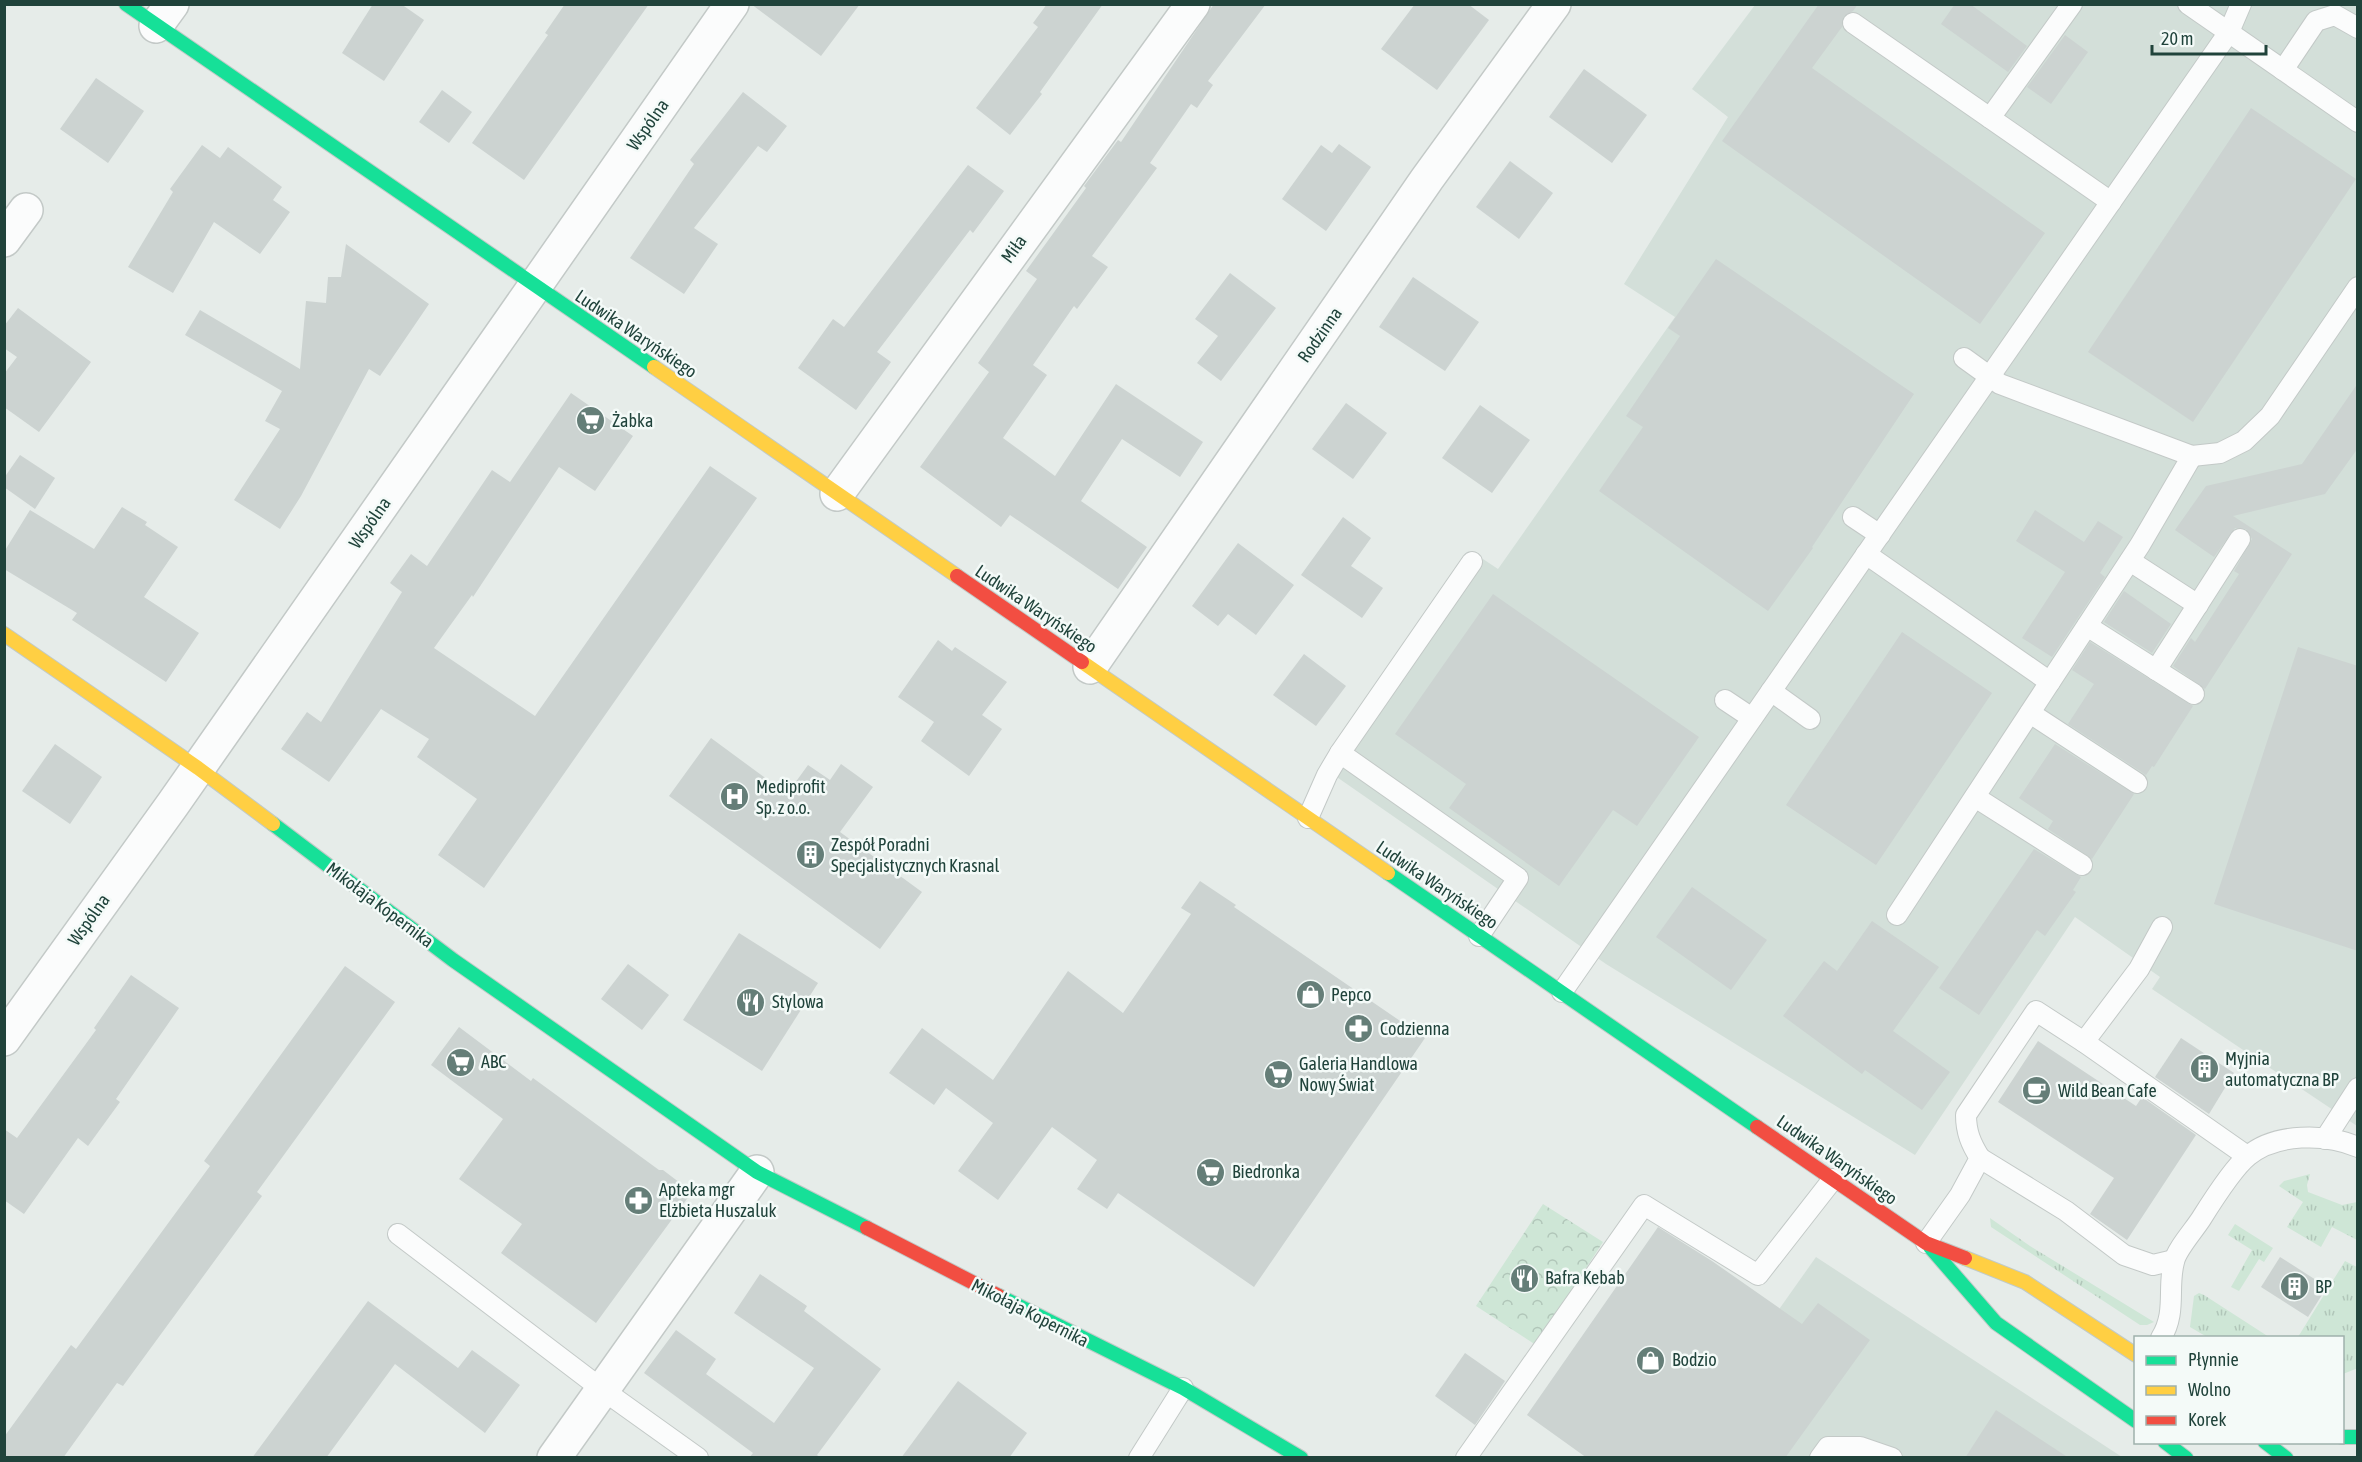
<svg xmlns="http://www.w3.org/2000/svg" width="2362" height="1462" font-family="'Asap Condensed',sans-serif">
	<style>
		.built { fill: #d3dfd9 }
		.grass { fill: url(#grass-tufts) }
		.forest { fill: url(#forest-crowns) }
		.building { fill: #ccd3d1 }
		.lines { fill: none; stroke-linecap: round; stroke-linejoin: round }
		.lane-casing { stroke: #c3c9c7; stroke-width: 22 }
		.street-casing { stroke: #c3c9c7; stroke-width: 36 }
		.fast-casing { stroke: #c1cac7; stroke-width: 16 }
		.slow-casing { stroke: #c1cac7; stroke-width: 16 }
		.jam-casing { stroke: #c1cac7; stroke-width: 16 }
		.lane { stroke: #fbfcfc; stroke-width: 20 }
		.street { stroke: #fbfcfc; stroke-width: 33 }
		.fast { stroke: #16e098; stroke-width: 14 }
		.slow { stroke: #ffcf43; stroke-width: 14 }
		.jam { stroke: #f24e42; stroke-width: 14 }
		.labels { text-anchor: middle; stroke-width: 5; stroke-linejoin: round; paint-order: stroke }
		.street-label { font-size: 18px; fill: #20433b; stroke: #f4faf8 }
		.poi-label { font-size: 18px; fill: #20433b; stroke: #f4faf8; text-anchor: start }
	</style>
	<defs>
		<pattern id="grass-tufts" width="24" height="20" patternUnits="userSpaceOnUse" patternTransform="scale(1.5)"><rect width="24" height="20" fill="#cee6d6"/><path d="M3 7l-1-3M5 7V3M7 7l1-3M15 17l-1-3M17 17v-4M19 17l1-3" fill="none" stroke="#b1c6b9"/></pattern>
		<pattern id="forest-crowns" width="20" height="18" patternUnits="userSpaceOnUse" patternTransform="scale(1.5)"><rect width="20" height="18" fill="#cee6d6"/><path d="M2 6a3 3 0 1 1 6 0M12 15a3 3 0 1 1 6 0" fill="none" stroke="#b1c6b9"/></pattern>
	</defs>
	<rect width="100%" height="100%" fill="#e6ece9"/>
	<g class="built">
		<path d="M1755,5h602v1121l-205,-137 8,-12 -85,-60 -160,238 -309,-191 -275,-191 152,-214 15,10 177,-252 -51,-33 104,-167 -36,-28z"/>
		<path d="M1816,1257l306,200 -448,1z"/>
	</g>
	<g class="grass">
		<path d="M2310,1174l-3,11 1,7 34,13 15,-3v38l-25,-13 -11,20 -34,-20 16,-25 -24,-16 5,-5z"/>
		<path d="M1990,1218l40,28 124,76 -7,3h-7l-149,-98z"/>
		<path d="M2235,1224l38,24 -9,14 -5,-3 -20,32 -8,-4 21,-37 -24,-15z"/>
		<path d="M2345,1261l12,6 1,101 -15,6 -1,-36 -44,-1z"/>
		<path d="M2199,1293l5,2 65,42h-62l-17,-10 4,-31z"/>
	</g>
	<path class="forest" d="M1543,1204l60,38 -67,103 -60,-39z"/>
	<g class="building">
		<path d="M373,4h28l23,16 -40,61 -42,-28z"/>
		<path d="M565,4h84l-125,176 -52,-37 76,-108 -3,-2z"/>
		<path d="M751,4h109l-39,52z"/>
		<path d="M1047,4h56l-63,88 2,2 -32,41 -34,-27 62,-81 -5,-4z"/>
		<path d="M1214,4h52l-58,77 5,4 -16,23 -6,-4 -41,59 7,5 -65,88 16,11 -31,42 -3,-3 -41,59 14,10 -44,63 52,38 61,-92 87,58 -23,35 -58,-38 -41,62 66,46 -29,42 -108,-74 -9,12 -81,-60 69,-95 -11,-9 59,-84 -11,-8 60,-83 -2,-2 34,-46 3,2z"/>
		<path d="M1415,4h53l21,16 -52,70 -56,-41z"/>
		<path d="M1819,4h39l-5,7 -9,5 -2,11 -30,41 233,165 -65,91 -258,-183z"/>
		<path d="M1955,4h15l57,42 -19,26 -67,-48z"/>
		<path d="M2065,35l23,17 -37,52 -24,-17z"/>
		<path d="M1584,69l63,46 -35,48 -63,-46z"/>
		<path d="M96,78l48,33 -36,52 -48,-34z"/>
		<path d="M442,90l30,22 -23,31 -30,-21z"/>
		<path d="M743,92l44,34 -20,26 -9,-6 -64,82 24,16 -34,50 -54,-36 64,-94 -4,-4z"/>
		<path d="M2251,108l105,71 -163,243 -105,-70z"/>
		<path d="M1339,144l32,23 -45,64 -44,-32 39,-54 11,8z"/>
		<path d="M202,145l18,13 8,-11 54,40 -9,13 17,12 -30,42 -46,-32 -41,71 -45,-26 45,-75 -3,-3z"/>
		<path d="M1510,161l43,32 -34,46 -43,-32z"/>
		<path d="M968,165l36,26 -31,42 -3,-3 -93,122 14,10 -35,48 -58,-42 35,-49 11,8z"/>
		<path d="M346,244l83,60 -49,72 -11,-7 -68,127 -21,33 -46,-29 46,-71 -15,-8 17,-30 -97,-56 15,-25 100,59 6,-68 20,2 2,-26h13z"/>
		<path d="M1716,259l198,135 -102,153 1,1 -45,63 -169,-120 44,-64 -17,-11 54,-80 -12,-8z"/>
		<path d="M1230,273l46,35 -55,73 -24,-18 21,-27 -23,-17z"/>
		<path d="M1413,277l66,45 -34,49 -66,-44z"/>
		<path d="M18,308l73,54 -52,70 -35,-25v-33l13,-17 -13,-9v-22z"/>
		<path d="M2358,383v65l-33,46 -92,22 59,38 -87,135 -32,-23 18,-28 4,4 44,-68 -5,-3 18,-32 -6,-10 -11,-1 -21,29 -39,-27 31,-44 96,-22z"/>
		<path d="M571,393l62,43 -38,55 -36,-24 -86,130 -1,-2 -38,53 101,68 175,-250 47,32 -273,390 -46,-33 39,-56 -60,-42 12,-18 -48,-30 -52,73 -48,-33 26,-37 14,10 81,-130 -12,-9 21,-29 16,12 65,-96 18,12z"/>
		<path d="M1346,403l41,30 -34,46 -41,-30z"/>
		<path d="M1480,405l50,35 -38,53 -50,-35z"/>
		<path d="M20,455l35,23 -20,31 -31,-22v-9z"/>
		<path d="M122,507l25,15 -2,3 33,22 -34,50 55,36 -33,49 -94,-62 5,-7 -73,-44v-17l26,-42 64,39z"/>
		<path d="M2035,510l49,32 14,-21 25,16 -23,36 5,4 -53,80 -30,-19 43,-66 -49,-31z"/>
		<path d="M1343,517l28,21 -20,28 32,22 -21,30 -61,-43z"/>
		<path d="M1238,543l56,42 -38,50 -28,-21 -10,12 -26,-20z"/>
		<path d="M2124,591l47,33 -19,29 -48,-31z"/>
		<path d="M1493,594l206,143 -62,89 -24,-16 -54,76 -110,-78 17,-24 -71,-50z"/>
		<path d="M1902,632l90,61 -116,172 -90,-60z"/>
		<path d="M938,640l14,11 3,-4 52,35 -25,33 20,14 -33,47 -48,-35 13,-19 -36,-25z"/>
		<path d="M2090,642l103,64 -39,61 -2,-1 -6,9 -78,-51 26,-40 -22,-14z"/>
		<path d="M2298,647l60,19v285l-144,-47z"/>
		<path d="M1304,654l42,32 -30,40 -43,-31z"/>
		<path d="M711,738l76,56 21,-29 22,15 11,-16 32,23 -33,45 82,60 -42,57 -211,-153z"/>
		<path d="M55,744l47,33 -32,47 -48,-33z"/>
		<path d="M2055,744l79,50 -42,65 -44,-30 5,-8 -34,-23z"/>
		<path d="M2034,849l47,28 -8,13 3,2 -31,44 -8,-6 -58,85 -40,-27z"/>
		<path d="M1200,881l36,24 -2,2 191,131 -171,249 -136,-94 -11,16 -30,-20 20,-29 -45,-33 -54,73 -40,-29 35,-48 -47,-35 -12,17 -45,-32 33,-45 71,52 75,-109 55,42 68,-99 -10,-6z"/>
		<path d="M1692,887l75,53 -36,50 -75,-53z"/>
		<path d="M1872,921l67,46 -46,64 57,41 -28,38 -57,-40 -3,4 -79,-58 41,-55 13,10z"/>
		<path d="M739,933l79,50 -56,88 -79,-51z"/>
		<path d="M628,964l41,31 -27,35 -41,-31z"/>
		<path d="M345,966l50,36 -138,190 5,4 -139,190 -6,-3 -54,75h-59v-21l67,-92 5,4 134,-183 -6,-5z"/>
		<path d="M131,975l48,33 -63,91 4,3 -32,44 -10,-8 -54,76 -20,-14v-71l13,9 79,-108 -2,-2z"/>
		<path d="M459,1027l72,54 2,-3 126,92h4l29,22 -96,131 -95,-70 21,-29 -63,-45 44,-60 -72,-54z"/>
		<path d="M2181,1038l53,35 -25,41 -54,-37z"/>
		<path d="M2038,1041l98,65 6,-9 54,38 -69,105 -37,-26 24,-36 -116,-76z"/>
		<path d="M1658,1227l54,34 90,63 16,-21 52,37 -85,118h-198l-60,-43z"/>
		<path d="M2280,1257l47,30 -19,30 -47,-30z"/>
		<path d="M760,1274l47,32 -3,5 77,58 -64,86 4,3h-72l4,-5 -109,-80 32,-43 40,29 -10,15 68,49 40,-55 -80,-55z"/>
		<path d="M368,1301l90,67 14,-18 48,35 -35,48 -90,-69 -69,94h-74z"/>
		<path d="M1465,1353l40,28 -30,44 -40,-29z"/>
		<path d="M958,1381l69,52 -18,25h-108z"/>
		<path d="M1996,1410l73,48h-104z"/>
	</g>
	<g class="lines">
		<defs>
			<g id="lane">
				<path d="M2072,4l-82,114 121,84"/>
				<path d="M2188,4l170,118"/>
				<path d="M1853,23l137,95"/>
				<path d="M2283,70l33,-49 19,-6 23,13"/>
				<path d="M2192,456l28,-3 24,-12 26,-25 88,-129"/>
				<path d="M1853,517l27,18"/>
				<path d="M1866,554l184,128 90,-137 52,-89 -192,-72 -36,-26"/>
				<path d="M2130,561l68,44"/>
				<path d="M2087,626l107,68"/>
				<path d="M2156,670l84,-131"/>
				<path d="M1771,691l39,28"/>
				<path d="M1725,700l27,18"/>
				<path d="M2030,713l107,70"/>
				<path d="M1340,753l178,125 -39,58"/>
				<path d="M1975,797l107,68"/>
				<path d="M1308,818l19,-43 13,-22 132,-191"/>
				<path d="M1897,915l153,-233"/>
				<path d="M1562,992l667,-960 12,-28"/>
				<path d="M2084,1042l55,-73 23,-42"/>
				<path d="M2325,1139l33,-51"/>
				<path d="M1980,1158l86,53 58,44 29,10 21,-5"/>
				<path d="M398,1234l205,156 95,68"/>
				<path d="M1926,1243l34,-48 20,-37c-9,-14 -14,-26 -14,-43l70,-104 48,31 163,114"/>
				<path d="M2161,1338c16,-26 6,-50 13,-76 2,-12 20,-32 27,-43 10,-16 32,-51 47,-63 27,-23 78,-23 110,-9"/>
				<path d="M1139,1458l44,-70"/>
				<path d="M1466,1458l178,-253 114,70 75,-96"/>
				<path d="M1820,1458l8,-11h32l32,11"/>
			</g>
			<g id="street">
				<path d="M156,26l16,-22"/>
				<path d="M4,240l22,-30"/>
				<path d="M837,494l356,-490"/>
				<path d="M1090,667l337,-488 127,-175"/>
				<path d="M4,1039l169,-235 559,-800"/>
				<path d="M554,1458l203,-286"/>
			</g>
			<g id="fast">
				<path d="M126,4l528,363"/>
				<path d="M273,824l180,136 304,212 110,56"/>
				<path d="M1388,873l369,254"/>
				<path d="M1930,1247l66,76 140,98"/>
				<path d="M999,1296l184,92 118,70"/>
				<path d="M2342,1437h16"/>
				<path d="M2165,1442l21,16"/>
				<path d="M2265,1442l21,16"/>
			</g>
			<g id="slow">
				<path d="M654,367l303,209"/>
				<path d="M4,634l194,134 75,56"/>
				<path d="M1082,662l306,211"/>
				<path d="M1965,1258l60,24 111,73"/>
			</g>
			<g id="jam">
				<path d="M957,576l125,86"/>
				<path d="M1757,1127l169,116 39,15"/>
				<path d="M867,1228l132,68"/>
			</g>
		</defs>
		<use href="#lane" class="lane-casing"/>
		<use href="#street" class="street-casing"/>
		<use href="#fast" class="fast-casing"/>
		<use href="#slow" class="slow-casing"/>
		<use href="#jam" class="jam-casing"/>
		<use href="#lane" class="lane"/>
		<use href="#street" class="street"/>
		<use href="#fast" class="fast"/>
		<use href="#slow" class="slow"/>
		<use href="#jam" class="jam"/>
	</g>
	<defs>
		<symbol id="supermarket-disc" viewBox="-11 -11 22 22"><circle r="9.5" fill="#657e78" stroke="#f4faf8"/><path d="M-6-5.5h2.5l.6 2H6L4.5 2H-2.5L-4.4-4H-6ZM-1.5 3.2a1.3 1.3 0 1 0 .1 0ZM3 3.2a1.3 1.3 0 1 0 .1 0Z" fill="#fff"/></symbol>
		<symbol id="hospital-disc" viewBox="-11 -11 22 22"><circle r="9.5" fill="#657e78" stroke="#f4faf8"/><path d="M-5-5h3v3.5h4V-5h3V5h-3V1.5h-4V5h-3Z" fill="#fff"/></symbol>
		<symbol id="building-disc" viewBox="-11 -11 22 22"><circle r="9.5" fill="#657e78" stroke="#f4faf8"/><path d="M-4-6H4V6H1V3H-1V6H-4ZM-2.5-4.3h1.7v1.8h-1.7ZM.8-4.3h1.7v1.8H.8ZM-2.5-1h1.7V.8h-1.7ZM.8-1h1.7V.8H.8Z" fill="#fff"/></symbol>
		<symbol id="shop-disc" viewBox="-11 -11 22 22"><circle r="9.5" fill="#657e78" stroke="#f4faf8"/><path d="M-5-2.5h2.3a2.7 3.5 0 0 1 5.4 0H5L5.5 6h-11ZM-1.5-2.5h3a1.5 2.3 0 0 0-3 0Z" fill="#fff"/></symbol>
		<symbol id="restaurant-disc" viewBox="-11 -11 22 22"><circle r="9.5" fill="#657e78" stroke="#f4faf8"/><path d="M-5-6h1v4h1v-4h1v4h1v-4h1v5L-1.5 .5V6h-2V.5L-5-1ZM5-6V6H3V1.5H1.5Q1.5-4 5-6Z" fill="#fff"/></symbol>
		<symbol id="pharmacy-disc" viewBox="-11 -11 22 22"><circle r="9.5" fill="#657e78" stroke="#f4faf8"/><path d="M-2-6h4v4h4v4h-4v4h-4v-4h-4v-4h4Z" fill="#fff"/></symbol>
		<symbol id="cafe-disc" viewBox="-11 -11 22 22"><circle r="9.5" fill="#657e78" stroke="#f4faf8"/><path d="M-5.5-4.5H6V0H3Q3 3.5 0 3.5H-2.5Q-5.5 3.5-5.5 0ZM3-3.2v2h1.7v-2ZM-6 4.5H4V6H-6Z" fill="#fff"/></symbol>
	</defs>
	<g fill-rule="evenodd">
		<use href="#supermarket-disc" x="574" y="404" width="33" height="33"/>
		<use href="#hospital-disc" x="718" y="780" width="33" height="33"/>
		<use href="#building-disc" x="794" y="838" width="33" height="33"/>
		<use href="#shop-disc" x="1294" y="978" width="33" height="33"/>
		<use href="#restaurant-disc" x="734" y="986" width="33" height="33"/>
		<use href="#pharmacy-disc" x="1342" y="1012" width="33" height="33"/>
		<use href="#supermarket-disc" x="444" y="1046" width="33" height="33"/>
		<use href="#building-disc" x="2188" y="1052" width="33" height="33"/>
		<use href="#supermarket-disc" x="1262" y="1058" width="33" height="33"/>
		<use href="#cafe-disc" x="2020" y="1074" width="33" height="33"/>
		<use href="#supermarket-disc" x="1194" y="1156" width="33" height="33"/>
		<use href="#pharmacy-disc" x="622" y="1184" width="33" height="33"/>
		<use href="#restaurant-disc" x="1508" y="1262" width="33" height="33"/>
		<use href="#building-disc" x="2278" y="1270" width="33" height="33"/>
		<use href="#shop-disc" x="1634" y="1344" width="33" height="33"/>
	</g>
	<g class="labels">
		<g class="street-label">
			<text transform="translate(648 125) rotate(-55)" y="6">Wspólna</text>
			<text transform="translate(1014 249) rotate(-54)" y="6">Miła</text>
			<text transform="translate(636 334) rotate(34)" y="6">Ludwika Waryńskiego</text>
			<text transform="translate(1320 335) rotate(-55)" y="6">Rodzinna</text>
			<text transform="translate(370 523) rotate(-55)" y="6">Wspólna</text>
			<text transform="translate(1036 609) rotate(34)" y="6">Ludwika Waryńskiego</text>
			<text transform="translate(1437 885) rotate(34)" y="6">Ludwika Waryńskiego</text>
			<text transform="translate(380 905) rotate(37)" y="6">Mikołaja Kopernika</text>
			<text transform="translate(89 920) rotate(-55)" y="6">Wspólna</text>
			<text transform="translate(1837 1160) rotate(35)" y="6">Ludwika Waryńskiego</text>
			<text transform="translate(1030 1313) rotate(27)" y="6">Mikołaja Kopernika</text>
		</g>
		<g class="poi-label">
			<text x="612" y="427">Żabka</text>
			<text x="756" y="793">Mediprofit<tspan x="756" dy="21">Sp. z o.o.</tspan></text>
			<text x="831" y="851">Zespół Poradni<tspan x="831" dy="21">Specjalistycznych Krasnal</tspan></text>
			<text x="1331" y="1001">Pepco</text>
			<text x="772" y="1008">Stylowa</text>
			<text x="1380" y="1035">Codzienna</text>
			<text x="2225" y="1065">Myjnia<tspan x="2225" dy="21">automatyczna BP</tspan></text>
			<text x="481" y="1068">ABC</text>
			<text x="1299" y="1070">Galeria Handlowa<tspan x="1299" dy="21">Nowy Świat</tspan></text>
			<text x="2058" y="1097">Wild Bean Cafe</text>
			<text x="1232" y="1178">Biedronka</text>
			<text x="659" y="1196">Apteka mgr<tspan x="659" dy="21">Elżbieta Huszaluk</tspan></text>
			<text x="1545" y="1284">Bafra Kebab</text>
			<text x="2315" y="1293">BP</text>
			<text x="1672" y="1366">Bodzio</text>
		</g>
	</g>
	<rect width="2362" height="1462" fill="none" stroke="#20433b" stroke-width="12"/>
	<rect x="2134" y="1336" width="210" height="108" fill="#f4faf8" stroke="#9fb1ac" stroke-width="1.5"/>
	<rect x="2146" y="1356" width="30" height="9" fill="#16e098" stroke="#9fb1ac" stroke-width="1.5"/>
	<text x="2188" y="1366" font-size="18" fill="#20433b">Płynnie</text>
	<rect x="2146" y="1386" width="30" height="9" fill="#ffcf43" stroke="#9fb1ac" stroke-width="1.5"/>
	<text x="2188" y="1396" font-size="18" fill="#20433b">Wolno</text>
	<rect x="2146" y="1416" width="30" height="9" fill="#f24e42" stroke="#9fb1ac" stroke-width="1.5"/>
	<text x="2188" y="1426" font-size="18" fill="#20433b">Korek</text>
	<path d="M2152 45v9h114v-9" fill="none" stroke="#20433b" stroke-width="3"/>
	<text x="2161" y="45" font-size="18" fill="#20433b" stroke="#f4faf8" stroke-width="4.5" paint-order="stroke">20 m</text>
</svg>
